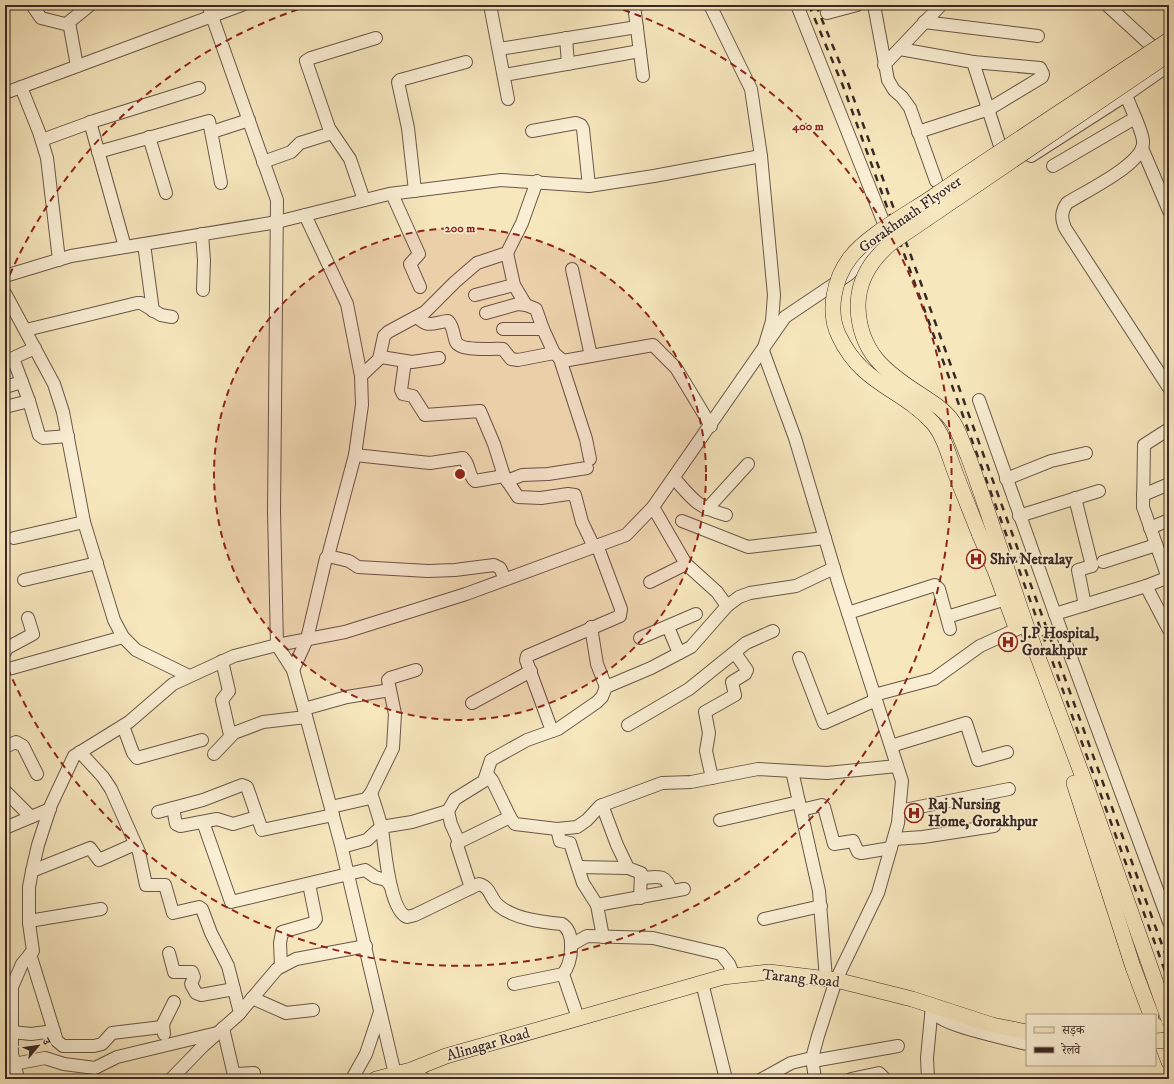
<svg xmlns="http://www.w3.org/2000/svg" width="1174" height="1084" font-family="'IM FELL DW Pica','Noto Serif Devanagari',serif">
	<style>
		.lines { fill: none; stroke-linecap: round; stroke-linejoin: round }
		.minor-casing { stroke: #68584a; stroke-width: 14 }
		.major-casing { stroke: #392924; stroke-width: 16 }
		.minor { stroke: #faefd4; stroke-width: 12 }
		.major { stroke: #f7e7bd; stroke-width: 15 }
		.rail { stroke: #392924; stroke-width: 2.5; stroke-dasharray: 7 7; stroke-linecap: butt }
		.major-bridge-casing { stroke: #392924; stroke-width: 16; stroke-linecap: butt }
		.major-bridge { stroke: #f7e7bd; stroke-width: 15 }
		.ring { fill: none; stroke: #8f2418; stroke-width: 2; stroke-dasharray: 7 5 }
		.labels { text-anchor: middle; stroke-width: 3; stroke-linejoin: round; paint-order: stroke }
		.street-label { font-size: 15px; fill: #392924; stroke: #faefd4 }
		.poi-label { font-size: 15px; font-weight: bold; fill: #392924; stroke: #faefd4; text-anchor: start }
		.centre { fill: #8f2418; stroke: #faefd4; stroke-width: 2 }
		.ring-label { font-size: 12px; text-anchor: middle; font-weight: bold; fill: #8f2418; stroke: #faefd4; stroke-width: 3; stroke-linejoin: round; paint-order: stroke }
	</style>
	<rect width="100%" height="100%" fill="#f7e7bd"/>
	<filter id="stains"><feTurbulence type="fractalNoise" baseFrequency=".005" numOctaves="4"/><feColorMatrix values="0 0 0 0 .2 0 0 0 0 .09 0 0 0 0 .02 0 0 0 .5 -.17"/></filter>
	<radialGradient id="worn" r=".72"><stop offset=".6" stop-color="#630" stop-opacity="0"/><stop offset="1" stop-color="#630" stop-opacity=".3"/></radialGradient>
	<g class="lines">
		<defs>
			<g id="minor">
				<path d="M32,5l9,13 28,7"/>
				<path d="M208,5l69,195 -3,311 3,134 16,25 11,39 37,136 54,229"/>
				<path d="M490,5l18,94"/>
				<path d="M634,5l9,71"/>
				<path d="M710,5l41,84 10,67 13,139 -2,26 -9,30 32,87 43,144 64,199 -4,42 -20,70 -42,87 -18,56 -6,22 3,21"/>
				<path d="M874,5l14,75 6,10 8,7 8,11 26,73"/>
				<path d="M1107,5l48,44 7,-2"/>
				<path d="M827,13l30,-8"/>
				<path d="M924,22l114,14"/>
				<path d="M566,38l2,26"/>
				<path d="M499,49l138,-22"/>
				<path d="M900,49l73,13 27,84 6,12"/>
				<path d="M884,65l57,-60"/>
				<path d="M1169,65l-43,30c4,12 16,34 17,46 3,22 -59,51 -76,62 -6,9 -6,15 -2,25l104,160"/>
				<path d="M77,66l-8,-44 21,-17"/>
				<path d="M504,75l136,-24"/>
				<path d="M21,87l18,45 8,26 12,102"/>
				<path d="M5,93l237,-88"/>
				<path d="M90,122l35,125"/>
				<path d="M532,131l44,-8 5,2 2,4 6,57"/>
				<path d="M212,132l37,-12"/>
				<path d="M918,132l71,-23 53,-32 1,-3 -3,-6 -67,-6"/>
				<path d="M149,137l17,56"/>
				<path d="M42,140l52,-19 105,-33"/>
				<path d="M1142,148l27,63"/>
				<path d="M98,152l111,-31 12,62"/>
				<path d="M1031,156l95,-61"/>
				<path d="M263,162l28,-10 9,-9 32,-10"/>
				<path d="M1053,166l82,-48"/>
				<path d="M415,191l-7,-63 -10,-46 2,-2 66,-18"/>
				<path d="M392,194l27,60 -9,10 10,23"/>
				<path d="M364,200l-14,-41 -21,-31 -23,-67 5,-3 65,-20"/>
				<path d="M202,234l2,26 -1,30"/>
				<path d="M144,244l9,67"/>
				<path d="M572,269l19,87 62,-11 23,23 35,58"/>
				<path d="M5,276l66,-20 206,-34 112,-28 112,-14 88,6 65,-10 107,-20"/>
				<path d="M5,293l49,91 9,28 21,110 30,98 9,17 13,13 53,26"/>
				<path d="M475,295l39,-10"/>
				<path d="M526,305l10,4 7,20"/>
				<path d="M486,313l32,-9 8,1 -12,-20 -7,-32"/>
				<path d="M417,317c12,12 17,5 31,4 6,6 5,14 8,21 5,10 36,6 47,7l8,10 7,1 36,-7"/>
				<path d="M503,329h40l11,24 9,8 28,-5"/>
				<path d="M26,330l111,-27h4l20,12 11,2"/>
				<path d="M35,348l-22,10 16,43 10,34 4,3 25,-2"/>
				<path d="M381,357l31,5 27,-4"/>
				<path d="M560,359l26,80 4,20"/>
				<path d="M405,361l-4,29 2,4 10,2 12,19 55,-4 14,33 10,32 14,21 23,1 27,-4 7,1 7,27 12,25"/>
				<path d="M361,376l18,-17 5,-23 4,-4 37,-20 30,-30 22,-19 30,-10 15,-30 15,-42"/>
				<path d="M5,387l17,-5"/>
				<path d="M979,400l76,214 114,308"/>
				<path d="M5,407l24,-6"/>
				<path d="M355,455l75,8 33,-5c7,6 5,18 12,23l29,-5"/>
				<path d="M674,478c19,22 23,29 52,37"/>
				<path d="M1006,479l45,-18 35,-8"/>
				<path d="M507,481l15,-6 26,-1 39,-6"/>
				<path d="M1143,495l26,-11"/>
				<path d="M1075,498l17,68 -14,4 7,35"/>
				<path d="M653,507l33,57 31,28 10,14"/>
				<path d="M707,509l41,-45"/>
				<path d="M1019,516l80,-25"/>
				<path d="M682,521l66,26 77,-9"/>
				<path d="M1150,528l19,-8"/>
				<path d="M14,538l70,-16"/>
				<path d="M328,556l21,5 9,6 70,4 27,-1 39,-5 6,3 5,11"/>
				<path d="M1103,562l53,-17"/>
				<path d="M1168,578l-25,-71 1,-62 25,-16"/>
				<path d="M24,580l73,-17"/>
				<path d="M650,582l36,-18"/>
				<path d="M1146,586l23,-9"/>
				<path d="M848,613l87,-28 4,4 11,40"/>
				<path d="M1055,614l91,-28 23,44"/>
				<path d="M947,617l59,-18"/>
				<path d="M591,627l6,37 9,23"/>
				<path d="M668,627l11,26"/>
				<path d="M640,638l56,-24"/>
				<path d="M5,652l2,-4 26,-14 -5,-16"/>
				<path d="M799,658l25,65 52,-23"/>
				<path d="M222,661l7,30 -7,9 8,35"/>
				<path d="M5,670l118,-33"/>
				<path d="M293,670l14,-31 19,-81 2,-2 27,-101 7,-50 -1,-29 -14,-72 -42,-89"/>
				<path d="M874,695l60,-16 46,-33 46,-21"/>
				<path d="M472,703l59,-32"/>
				<path d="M304,709l43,-12 43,-7"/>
				<path d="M628,725l61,-36 57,-46 27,-12"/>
				<path d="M123,726l10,27 4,5 65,-18"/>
				<path d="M552,731l-26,-71 1,-4 93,-40 1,-7 -24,-64"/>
				<path d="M891,746l75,-23 12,37 29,-8"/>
				<path d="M5,747l11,-5 7,4 14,28"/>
				<path d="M80,752l23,25 8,12 28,63 7,33h19l8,28 26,-6 3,2 9,24 17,33 12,47"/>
				<path d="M214,754l20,-21 29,-11 43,-5"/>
				<path d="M792,771l27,120 7,88"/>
				<path d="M487,774l5,6 19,39 4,5 42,5 20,-2 10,-7 13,-14 62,-23 29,-1 67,-13 69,4 70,-7"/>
				<path d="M712,778l-6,-27 3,-18 -4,-21 30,-17 -3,-13 13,-8 2,-4 -12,-17"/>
				<path d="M5,791l26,26"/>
				<path d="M371,793c4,12 8,24 11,36 3,19 7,81 25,88l8,-2 64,-31c12,3 11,15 20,22 16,13 43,16 63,18 14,9 10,39 1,50l15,44"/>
				<path d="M602,805l15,40 11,23 13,5 -1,25"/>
				<path d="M331,807l35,-8 5,-6 22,-45 2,-34 -7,-34 2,-2 26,-8"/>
				<path d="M173,808l3,16 4,2 37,-7 16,5 24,-7"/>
				<path d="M801,810l21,-5 2,2 10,37 19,-3 5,11 3,1 30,-5"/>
				<path d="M448,811l3,13 8,18"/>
				<path d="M899,811l110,-22"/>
				<path d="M158,812l45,-12 39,-15 5,2 15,43 71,-15"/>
				<path d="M720,820l79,-18"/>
				<path d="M203,822l28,80 134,-32 10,7 11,3 4,5"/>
				<path d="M5,828l45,-19"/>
				<path d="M557,829l3,12 10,2 13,40 14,22 6,32"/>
				<path d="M894,839l29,-2 71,-11"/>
				<path d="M342,847l25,-7 14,-13 31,-5 36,-11 7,-12 29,-18 7,-21 36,-20 31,-11 39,-27 5,-5 4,-10 45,-19 40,-21 36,-41 12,-9 11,-4 46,-7 38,-18"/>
				<path d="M578,867l50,1"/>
				<path d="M32,871l58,-23 9,12 36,-16"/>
				<path d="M642,878c16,-1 24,-5 29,13"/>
				<path d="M471,888l-14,-43 2,-3 51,-25"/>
				<path d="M597,905l87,-16"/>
				<path d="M764,919l57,-13"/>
				<path d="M29,921l72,-12"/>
				<path d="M571,945l16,-9 66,2 68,16 8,10 5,12"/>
				<path d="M169,953l5,19h18l2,5 -3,7 5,9 5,2 33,-6"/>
				<path d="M30,954l27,87 6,5h31l8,-2 10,-11 50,-6"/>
				<path d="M281,966l-1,-23 2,-11 31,-9 3,-4 -7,-35"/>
				<path d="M702,983l24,96"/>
				<path d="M514,984l49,-10"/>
				<path d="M252,998l34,15 27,-3"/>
				<path d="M932,1005c2,4 3,8 6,11 9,10 73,24 89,28"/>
				<path d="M223,1028l10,43 3,3 18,-1"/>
				<path d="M12,1032l19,2 23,-3"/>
				<path d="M1155,1033l14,-2"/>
				<path d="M164,1034l-1,-10 11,-22"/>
				<path d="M813,1061l85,-15"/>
				<path d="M14,1064l31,-6 19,6 31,4 22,-11 100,-24"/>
				<path d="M411,1070l13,9"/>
				<path d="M18,1079l-6,-25v-67l10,-23 11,-13 -4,-28v-36l3,-16 6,-26 13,-40 23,-49 55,-34 44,-38 61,-28 43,-11 68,-13 121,-38 160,-59 27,-28 132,-190 64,-43 37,-39 1,-4 -90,-226"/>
				<path d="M171,1079l32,-33 35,-31 39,-46 19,-10 70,-13"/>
				<path d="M352,1079l14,-25 14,-42"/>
				<path d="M762,1079l29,-16 21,-5"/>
				<path d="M851,1079l28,-6 6,6"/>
				<path d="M928,1079l-1,-21 5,-53"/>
			</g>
			<g id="major">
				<path d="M993,528l33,97 61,163 82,232"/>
				<path d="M979,533l17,40 19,52"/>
				<path d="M1074,783l59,184 18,48"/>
				<path d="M1155,1025l14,37"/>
				<path d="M376,1079l35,-9 35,-14 277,-79 46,-5 67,8 76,19 80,26 35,7"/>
			</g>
		</defs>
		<use href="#minor" class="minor-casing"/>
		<use href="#major" class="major-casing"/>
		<use href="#minor" class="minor"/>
		<use href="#major" class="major"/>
		<g class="rail">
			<path d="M809,5l34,81 326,896"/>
			<path d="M816,5l32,78 321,881"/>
		</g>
		<defs>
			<g id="major-bridge">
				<path d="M993,528c-8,-24 -16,-48 -25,-72 -5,-11 -8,-23 -15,-34 -8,-12 -20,-19 -32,-27 -36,-23 -62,-43 -63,-89 0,-26 14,-47 33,-63l278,-189"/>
				<path d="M979,533c-8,-20 -16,-40 -24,-61 -6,-16 -11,-36 -22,-49 -32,-35 -71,-38 -94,-87 -12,-24 -5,-57 11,-78 17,-23 63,-47 87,-64 77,-52 155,-103 232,-154"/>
				<path d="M1155,1041l14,-1"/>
			</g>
		</defs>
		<use href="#major-bridge" class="major-bridge-casing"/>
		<use href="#major-bridge" class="major-bridge"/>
	</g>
	<circle cx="460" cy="474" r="246" fill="#8f2418" fill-opacity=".12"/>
	<g class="ring">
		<circle cx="460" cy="474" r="246"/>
		<path d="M5 286A492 492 0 0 1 308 6M612 6A492 492 0 1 1 5 662"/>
	</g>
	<defs>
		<symbol id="hospital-ring" viewBox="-11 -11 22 22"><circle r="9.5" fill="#faefd4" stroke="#8f2418" stroke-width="1.5"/><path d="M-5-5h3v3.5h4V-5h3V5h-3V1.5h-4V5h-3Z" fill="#8f2418"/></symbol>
	</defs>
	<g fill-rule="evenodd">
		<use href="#hospital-ring" x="965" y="548" width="22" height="22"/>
		<use href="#hospital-ring" x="997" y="631" width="22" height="22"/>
		<use href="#hospital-ring" x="903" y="802" width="22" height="22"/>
	</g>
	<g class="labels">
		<g class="street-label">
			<text transform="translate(910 214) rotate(-35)" y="5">Gorakhnath Flyover</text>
			<text transform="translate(801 978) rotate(6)" y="5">Tarang Road</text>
			<text transform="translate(488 1044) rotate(-16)" y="5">Alinagar Road</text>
		</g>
		<g class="poi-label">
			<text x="990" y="564">Shiv Netralay</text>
			<text x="1022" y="638">J.P Hospital,<tspan x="1022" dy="17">Gorakhpur</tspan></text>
			<text x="928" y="809">Raj Nursing<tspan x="928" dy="17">Home, Gorakhpur</tspan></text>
		</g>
	</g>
	<circle cx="460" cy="474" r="6" class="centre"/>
	<g class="ring-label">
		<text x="808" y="130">400 m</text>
		<text x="460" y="232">200 m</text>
	</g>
	<rect width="1174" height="1084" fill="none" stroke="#f7e7bd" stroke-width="20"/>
	<rect x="6" y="6" width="1162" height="1072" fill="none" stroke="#392924" stroke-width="2"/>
	<rect x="10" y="10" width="1154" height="1064" fill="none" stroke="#392924"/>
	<rect x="1026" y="1014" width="130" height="52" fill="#faefd4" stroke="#ada08e"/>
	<rect x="1034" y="1027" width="20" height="6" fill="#f7e7bd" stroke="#ada08e"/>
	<text x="1062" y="1034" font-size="12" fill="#392924">सड़क</text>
	<rect x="1034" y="1047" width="20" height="6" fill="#392924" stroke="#ada08e"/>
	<text x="1062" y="1054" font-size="12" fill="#392924">रेलवे</text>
	<g transform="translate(38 1046) rotate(61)" stroke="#faefd4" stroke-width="3" paint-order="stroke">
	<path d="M0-3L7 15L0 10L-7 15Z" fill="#392924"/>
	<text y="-6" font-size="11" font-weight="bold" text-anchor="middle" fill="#392924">उ</text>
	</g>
	<rect width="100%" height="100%" filter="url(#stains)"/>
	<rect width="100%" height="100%" fill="url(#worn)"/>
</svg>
